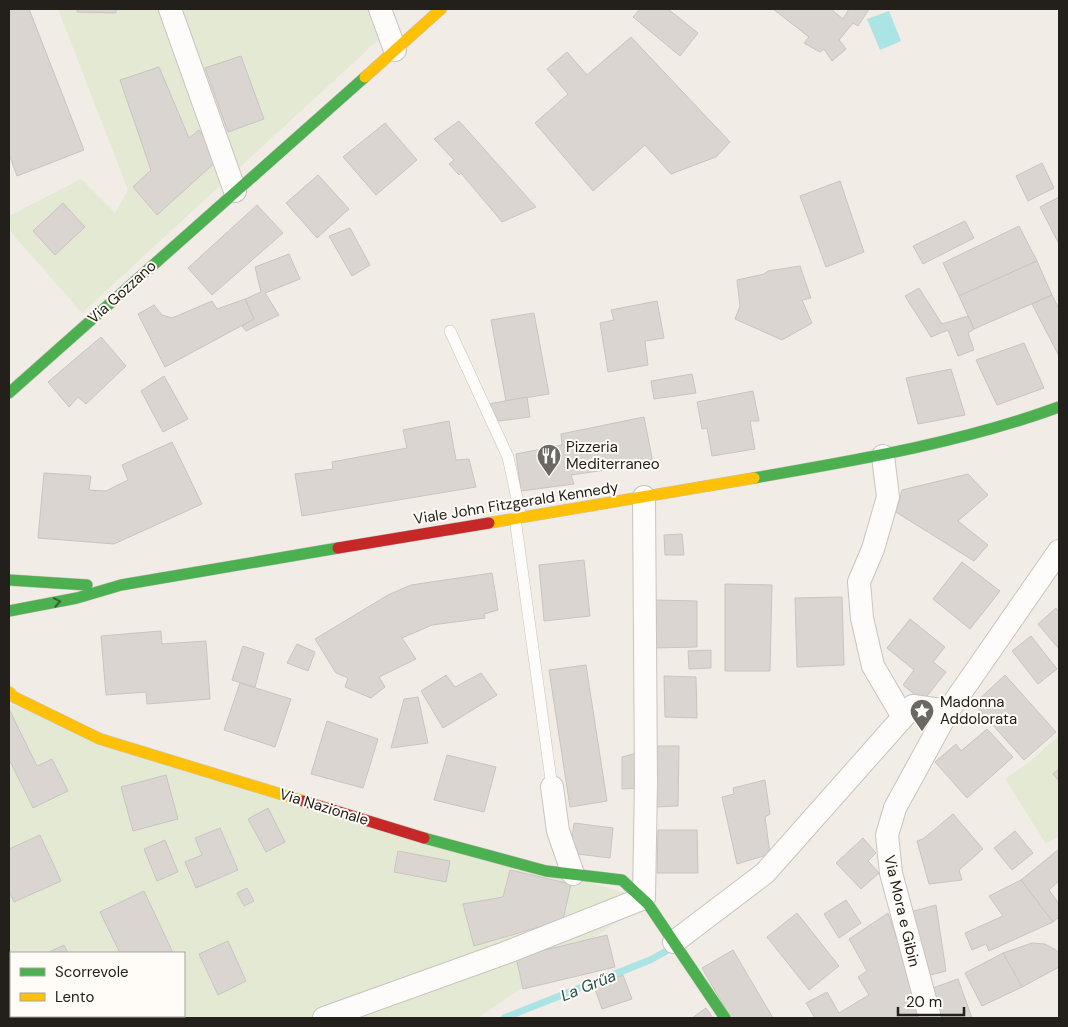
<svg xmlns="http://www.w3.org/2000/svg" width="1068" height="1027" font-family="'DM Sans',sans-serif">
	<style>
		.green { fill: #e4e9d3; fill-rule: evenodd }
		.water { fill: #aae4e5 }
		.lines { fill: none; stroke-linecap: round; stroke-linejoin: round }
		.stream { stroke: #aae4e5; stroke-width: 7 }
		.building { fill: #dbd5d2; stroke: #c9c4c2 }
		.lane-casing { stroke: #c8c4bf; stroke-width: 12 }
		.street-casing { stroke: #c8c4bf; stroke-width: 24 }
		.fast-casing { stroke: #c8c4bf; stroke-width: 12 }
		.slow-casing { stroke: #c8c4bf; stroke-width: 12 }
		.jam-casing { stroke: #c8c4bf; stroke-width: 12 }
		.lane { stroke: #fdfcfb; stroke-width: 11 }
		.street { stroke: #fdfcfb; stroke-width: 22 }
		.fast { stroke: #4caf50; stroke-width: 11 }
		.slow { stroke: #ffc107; stroke-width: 11 }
		.jam { stroke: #c62828; stroke-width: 11 }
		.oneway { stroke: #356033 }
		.labels { text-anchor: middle; stroke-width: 4; stroke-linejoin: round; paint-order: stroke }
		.street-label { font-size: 15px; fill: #23201b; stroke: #fffbf6 }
		.poi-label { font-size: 15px; fill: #23201b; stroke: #fffbf6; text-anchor: start }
		.water-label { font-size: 16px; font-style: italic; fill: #244c4e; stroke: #fffbf6 }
	</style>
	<rect width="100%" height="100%" fill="#f1ece6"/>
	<g class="green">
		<path d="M58,9h310l10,31 -296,273 -73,-83v-14l72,-37 34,34 13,-23z"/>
		<path d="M9,704l628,193 -320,121h-308zM11,953h173v63h-173z"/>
		<path d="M1059,735v101l-13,8 -41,-65 22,-15z"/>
		<path d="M644,903l-166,115h-149z"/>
	</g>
	<path class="water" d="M889,11l12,30 -21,9 -13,-31z"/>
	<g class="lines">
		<path class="stream" d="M504,1018l146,-58 20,-11"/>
	</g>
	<g class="building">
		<path d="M9,9h20l55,141 -67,26 -8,-22z"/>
		<path d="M77,9h39v4l-39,-1z"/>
		<path d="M640,9h28l30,24 -18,23 -47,-39z"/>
		<path d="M773,9h61l-1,2 10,8 6,-10h20l-11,17 -5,-3 -14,17 7,9 -14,12 -8,-12 -4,3 -16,-9 5,-6z"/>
		<path d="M631,37l99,105 -14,15 -45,17 -26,-29 -52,46 -58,-68 33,-29 -21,-25 20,-17 20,23z"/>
		<path d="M241,56l23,63 -36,13 -23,-64z"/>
		<path d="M159,67l30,71 10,-8 21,28 -63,57 -24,-28 18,-17 -31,-90z"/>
		<path d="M459,121l77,86 -34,15 -41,-49 -2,2 -10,-11 5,-4 -20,-21z"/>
		<path d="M385,123l32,37 -41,35 -33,-38z"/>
		<path d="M1042,163l12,25 -26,13 -12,-25z"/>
		<path d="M318,175l31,34 -32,29 -31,-35z"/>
		<path d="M840,181l24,71 -38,15 -26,-71z"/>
		<path d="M1059,197v47l-19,-37z"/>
		<path d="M63,203l22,24 -30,28 -22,-24z"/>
		<path d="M257,205l26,28 -71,62 -24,-27z"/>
		<path d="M965,221l9,17 -51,26 -10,-18z"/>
		<path d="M1019,226l18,35 -78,35 -16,-33z"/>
		<path d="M350,228l20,37 -18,11 -23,-40z"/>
		<path d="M289,254l11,25 -35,14 14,22 -33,16 -4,-5 12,-7 -9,-20 16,-7 -6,-25z"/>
		<path d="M1037,261l15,34 -78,34 -15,-33z"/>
		<path d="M800,266l11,32 -9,2 10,23 -30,17 -47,-21 5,-13 -3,-26 27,-6 4,-3z"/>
		<path d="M919,288l23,36 26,-8 6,13 -6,4 6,17 -16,6 -10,-26 -17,7 -26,-41z"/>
		<path d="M1052,295l7,14v47l-27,-52z"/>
		<path d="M245,299l9,20 -89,48 -27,-53 16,-9 8,10 10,3 40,-17 5,8z"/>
		<path d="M657,301l7,37 -19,3 3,24 -40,7 -8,-49 14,-3 -3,-10z"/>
		<path d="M534,313l15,81 -43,7 -15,-81z"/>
		<path d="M101,337l25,29 -40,38 -8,-7 -9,10 -21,-25z"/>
		<path d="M1024,343l20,45 -47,17 -21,-45z"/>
		<path d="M951,369l14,46 -47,9 -12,-46z"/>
		<path d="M692,374l4,19 -42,6 -3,-18z"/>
		<path d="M164,376l24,43 -25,13 -22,-41z"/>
		<path d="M753,391l6,30h-9l5,28 -43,7 -5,-28 -5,1 -5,-27z"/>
		<path d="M527,397l3,20 -31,4 -11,-17z"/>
		<path d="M644,417l9,46 -82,12 3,9 -53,7 -5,-37 46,-9 -1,-11z"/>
		<path d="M449,421l7,39 13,-1 7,28 -174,29 -7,-42 38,-5 -1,-7 75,-14 -4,-18z"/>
		<path d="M172,442l30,62 -88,40 -76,-6 6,-65 47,3 -2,14 17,1 22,-11 -6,-15z"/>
		<path d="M968,474l20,21 -30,26 30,24 -14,16 -78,-49 6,-22z"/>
		<path d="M682,534l2,21h-19l-1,-20z"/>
		<path d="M584,560l6,56 -46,5 -5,-56z"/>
		<path d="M962,562l38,29 -30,38 -37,-30z"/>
		<path d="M492,573l6,37 -14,4 1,4 -53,7 -30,13 14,21 -37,18 6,10 -14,11 -26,-11 3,-9 -12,-5 -21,-34 73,-44 23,-10z"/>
		<path d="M725,584l47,1 -2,86h-45z"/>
		<path d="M842,597l2,68 -47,2 -2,-69z"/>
		<path d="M655,600l42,1v46l-43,1z"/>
		<path d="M1056,608l3,4v37l-21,-25z"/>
		<path d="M910,619l35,28 -12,15 13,10 -23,29 -20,-16 11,-15 -27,-22z"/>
		<path d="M161,631l1,13 44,-3 4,58 -63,5 -1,-12 -40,3 -5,-59z"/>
		<path d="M1031,636l26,33 -19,15 -26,-33z"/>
		<path d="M297,644l18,8 -7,19 -21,-8z"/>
		<path d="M243,646l21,7 -9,34 -23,-7z"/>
		<path d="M711,650v18l-22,1 -1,-18z"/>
		<path d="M586,665l21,136 -37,6 -21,-137z"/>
		<path d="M481,673l16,22 -54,33 -22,-37 25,-16 9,12z"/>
		<path d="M1005,675l51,57 -32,28 -50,-56z"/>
		<path d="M664,676l32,1 1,41 -32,-1z"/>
		<path d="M240,683l51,16 -16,48 -51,-17z"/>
		<path d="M418,697l10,46 -37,5 13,-49z"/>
		<path d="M9,709l28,57 15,-7 16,32 -35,17 -24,-49z"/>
		<path d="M327,721l51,18 -15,49 -52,-14z"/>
		<path d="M987,729l26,28 -46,41 -32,-36 21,-18 5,7z"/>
		<path d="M654,746h25l-1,60 -24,1z"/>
		<path d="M641,752l1,36 -20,1v-32z"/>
		<path d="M447,755l49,12 -12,45 -50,-12z"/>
		<path d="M1059,769v12l-6,-7z"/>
		<path d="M166,775l12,44 -45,12 -12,-44z"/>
		<path d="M765,780l5,34 -5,3 5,37 -33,10 -15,-67 12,-3 -1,-6z"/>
		<path d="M268,808l17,34 -19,10 -18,-33z"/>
		<path d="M953,814l30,35 -24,21 3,10 -33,4 -12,-43 6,-2z"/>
		<path d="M574,823l39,5 -3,30 -40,-5z"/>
		<path d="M220,828l18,42 -42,18 -11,-26 17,-7 -7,-17z"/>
		<path d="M658,830h39l1,43h-41z"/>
		<path d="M1015,831l18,22 -21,17 -18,-22z"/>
		<path d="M40,835l21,46 -47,21 -5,-11v-42z"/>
		<path d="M863,838l13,15 -8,8 11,12 -18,16 -25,-26z"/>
		<path d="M165,840l13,32 -21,9 -13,-32z"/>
		<path d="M1059,849v32l-10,9 10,14v13l-6,5 -32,-42z"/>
		<path d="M398,851l52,10 -4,21 -52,-10z"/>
		<path d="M510,870l61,14 -8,36 -89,26 -11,-42 40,-7z"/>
		<path d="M1021,880l32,42 -64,29 -3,-7 -14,6 -7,-17 38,-17 -14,-20z"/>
		<path d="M247,888l7,13 -10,5 -7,-13z"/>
		<path d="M144,891l29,62h-53l-20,-41z"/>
		<path d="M846,900l15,23 -22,15 -15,-24z"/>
		<path d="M936,905l10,66 -23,6 -16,-64z"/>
		<path d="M797,913l42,53 -30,24 -42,-53z"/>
		<path d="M888,913l36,105h-109l-9,-15 21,-11 12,21 30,-18 -11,-18 9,-6 -18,-32z"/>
		<path d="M607,935l8,32 -92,22 -7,-32z"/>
		<path d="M228,941l18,40 -28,14 -19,-41z"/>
		<path d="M1032,943l13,1 11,6 3,3v14l-37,20 -19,-34z"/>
		<path d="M64,945l4,8h-21z"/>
		<path d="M733,950l40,68h-42l-29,-50z"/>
		<path d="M1003,953l19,34 -40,19 -17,-33z"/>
		<path d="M623,975l9,24 -30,10 -8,-23z"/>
		<path d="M958,979l14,39h-32l-10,-29z"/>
		<path d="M706,1008l7,10h-21z"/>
		<path d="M19,1016h29l1,2h-29z"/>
		<path d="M66,1016h31l2,2h-32z"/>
	</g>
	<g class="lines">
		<defs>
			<g id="lane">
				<path d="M450,331l58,126 13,60"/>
				<path d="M515,518l37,269"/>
			</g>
			<g id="street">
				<path d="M170,9l65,182"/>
				<path d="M380,9l15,41"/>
				<path d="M883,456l5,41 -15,52 -14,33 3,36 11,48 30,51"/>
				<path d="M552,787l6,44 15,43"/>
				<path d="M674,942l91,-69 148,-167 35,5"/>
				<path d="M324,1018l181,-65 139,-55 2,-117 -2,-284"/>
				<path d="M930,1018l-39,-145 -4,-38 8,-27 53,-97 111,-160"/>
			</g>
			<g id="fast">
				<path d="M9,393l356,-316"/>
				<path d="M754,478c103,-18 206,-35 305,-71"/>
				<path d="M9,580l78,5"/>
				<path d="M9,611l68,-13 44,-13 217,-37"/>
				<path d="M424,838l122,33 76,9 26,24 77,114"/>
			</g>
			<g id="slow">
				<path d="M365,77l76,-68"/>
				<path d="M489,523l265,-45"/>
				<path d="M9,692l5,5 86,42 203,62"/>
			</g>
			<g id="jam">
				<path d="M338,548l151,-25"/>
				<path d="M303,801l121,37"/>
			</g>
		</defs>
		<use href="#lane" class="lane-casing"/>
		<use href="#street" class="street-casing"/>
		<use href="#fast" class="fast-casing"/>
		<use href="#slow" class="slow-casing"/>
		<use href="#jam" class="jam-casing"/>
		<use href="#lane" class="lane"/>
		<use href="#street" class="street"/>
		<use href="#fast" class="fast"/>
		<use href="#slow" class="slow"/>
		<use href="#jam" class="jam"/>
	</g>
	<defs><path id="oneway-chevron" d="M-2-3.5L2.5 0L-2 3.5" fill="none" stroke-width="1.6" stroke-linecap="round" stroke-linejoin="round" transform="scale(1.25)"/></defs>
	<use class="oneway" href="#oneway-chevron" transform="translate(57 602) rotate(-11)"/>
	<defs>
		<symbol id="restaurant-pin" viewBox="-11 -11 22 30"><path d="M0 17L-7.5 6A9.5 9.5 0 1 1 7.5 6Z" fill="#6b6762" stroke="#fffbf6"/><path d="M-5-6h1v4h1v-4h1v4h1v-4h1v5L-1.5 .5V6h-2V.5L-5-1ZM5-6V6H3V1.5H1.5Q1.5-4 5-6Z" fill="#fff"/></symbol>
		<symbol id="sight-pin" viewBox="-11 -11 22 30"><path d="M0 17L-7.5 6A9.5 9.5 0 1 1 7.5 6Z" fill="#6b6762" stroke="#fffbf6"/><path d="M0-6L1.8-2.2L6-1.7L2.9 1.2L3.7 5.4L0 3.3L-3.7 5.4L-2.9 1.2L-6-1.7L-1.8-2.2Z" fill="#fff"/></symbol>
	</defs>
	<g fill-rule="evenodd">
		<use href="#restaurant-pin" x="535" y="442" width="28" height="38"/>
		<use href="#sight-pin" x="908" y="697" width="28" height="38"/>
	</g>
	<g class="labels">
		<g class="street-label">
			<text transform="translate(122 292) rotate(-42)" y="5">Via Gozzano</text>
			<text transform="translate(516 503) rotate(-9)" y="5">Viale John Fitzgerald Kennedy</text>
			<text transform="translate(324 807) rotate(17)" y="5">Via Nazionale</text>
			<text transform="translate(902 911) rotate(77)" y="5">Via Mora e Gibin</text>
		</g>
		<g class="poi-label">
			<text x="566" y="452">Pizzeria<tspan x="566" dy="17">Mediterraneo</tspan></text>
			<text x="940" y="707">Madonna<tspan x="940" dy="17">Addolorata</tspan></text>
		</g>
		<g class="water-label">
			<text transform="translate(588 985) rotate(-22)" y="6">La Grűa</text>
		</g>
	</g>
	<rect width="1068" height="1027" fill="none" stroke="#23201b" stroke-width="20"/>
	<rect x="10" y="952" width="175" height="65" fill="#fffbf6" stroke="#a7a39e"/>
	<rect x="20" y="968" width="25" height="8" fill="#4caf50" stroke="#a7a39e"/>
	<text x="55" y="977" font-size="15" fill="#23201b">Scorrevole</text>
	<rect x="20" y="993" width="25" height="8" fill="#ffc107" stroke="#a7a39e"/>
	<text x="55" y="1002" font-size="15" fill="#23201b">Lento</text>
	<path d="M898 1007v8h66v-8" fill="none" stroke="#23201b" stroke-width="2.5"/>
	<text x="906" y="1007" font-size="15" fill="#23201b" stroke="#fffbf6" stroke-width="4" paint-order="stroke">20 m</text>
</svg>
